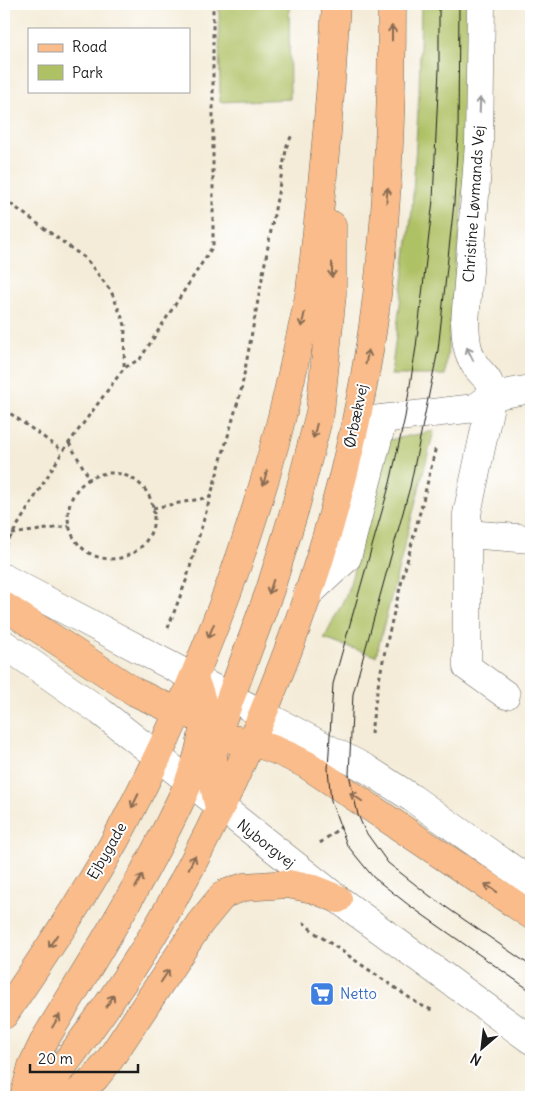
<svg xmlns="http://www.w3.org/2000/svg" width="535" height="1101" font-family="Delius,sans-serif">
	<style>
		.green { fill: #afc165; stroke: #666e40 }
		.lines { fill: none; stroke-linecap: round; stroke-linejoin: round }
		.minor-casing { stroke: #68655e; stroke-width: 29 }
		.major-casing { stroke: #68655e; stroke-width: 29 }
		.path { stroke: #68655e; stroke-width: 3; stroke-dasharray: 4 4; stroke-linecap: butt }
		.minor { stroke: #fff; stroke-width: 28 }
		.major { stroke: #f9bc8a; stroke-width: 28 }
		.tram { stroke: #1c1c1c; stroke-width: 1 }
		.oneway { stroke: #8a6c53 }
		.oneway2 { stroke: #999 }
		.labels { text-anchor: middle; stroke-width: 4; stroke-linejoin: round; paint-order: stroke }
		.street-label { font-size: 15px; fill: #1c1c1c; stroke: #fff }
		.shop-label { font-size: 15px; fill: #366cbe; stroke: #fff; text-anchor: start }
	</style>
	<rect width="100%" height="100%" fill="#fff"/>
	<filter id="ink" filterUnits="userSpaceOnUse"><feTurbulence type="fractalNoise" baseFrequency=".02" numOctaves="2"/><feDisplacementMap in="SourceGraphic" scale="10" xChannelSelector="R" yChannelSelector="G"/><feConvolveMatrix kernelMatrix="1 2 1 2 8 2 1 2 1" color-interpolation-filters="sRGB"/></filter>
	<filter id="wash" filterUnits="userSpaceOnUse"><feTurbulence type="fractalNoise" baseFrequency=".0096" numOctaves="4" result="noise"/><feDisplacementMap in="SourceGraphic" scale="20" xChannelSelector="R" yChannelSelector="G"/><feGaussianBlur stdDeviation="1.12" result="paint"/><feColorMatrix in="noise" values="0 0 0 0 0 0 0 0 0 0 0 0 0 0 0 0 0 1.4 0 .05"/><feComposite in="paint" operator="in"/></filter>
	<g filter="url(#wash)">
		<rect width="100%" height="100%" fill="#f4ecd8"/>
		<g class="green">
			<path d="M219,4h70l1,95 -70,3z"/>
			<path d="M421,4h48l-1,124 -7,96 -16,151h-54l21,-165 7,-116z"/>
			<path d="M434,431l-58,225 -52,-17 24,-48 41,-151z"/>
		</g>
	</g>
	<g filter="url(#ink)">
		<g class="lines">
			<defs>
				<g id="minor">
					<path d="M481,4l-2,140 -14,178c1,16 1,29 10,43 11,16 13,8 17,31l-25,118v153l39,28"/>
					<path d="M364,421l111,-13 17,-12 39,-7"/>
					<path d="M467,534l64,5"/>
					<path d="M4,578l363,191 45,29 119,84"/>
					<path d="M307,595l40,-37 36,-139"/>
					<path d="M4,644l97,68 237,187 193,141"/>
				</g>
				<g id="major">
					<path d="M4,606l131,86 43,20 16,4"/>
					<path d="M231,739c29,3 51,13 76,26l224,150"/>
					<path d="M219,807c-7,-25 -8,-44 -3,-70l54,-147 26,-85 24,-93 12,-118v-69"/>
					<path d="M4,1015c42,-63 86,-126 121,-193 75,-144 135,-299 169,-457 5,-25 12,-50 16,-75 12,-93 21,-192 26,-286"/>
					<path d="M24,1097l8,-31 13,-27c42,-69 86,-139 122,-211 15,-30 30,-59 35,-92 4,-22 1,-39 -9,-58"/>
					<path d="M40,1097c47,-62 94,-126 132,-195 96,-176 170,-370 200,-569 16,-110 20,-219 20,-329"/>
					<path d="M72,1097l23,-19 15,-19 90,-136 24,-29 20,-7 44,-3 25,5 25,10"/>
				</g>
			</defs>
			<use href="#minor" class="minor-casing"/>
			<use href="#major" class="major-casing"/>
			<g class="path">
				<path d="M4,199l82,60 25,32 14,34 -1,43"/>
				<path d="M4,409l59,42"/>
				<path d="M69,443l21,36"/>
				<circle cx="111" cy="516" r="43"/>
				<path d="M153,508l57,-11"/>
				<path d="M12,534l57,-8"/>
				<path d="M5,546l58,-95 61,-83 16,-9 73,-113v-242"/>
				<path d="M168,628l18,-47 55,-190 46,-246 6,-12"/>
				<path d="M371,734c11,-98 44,-192 65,-288"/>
				<path d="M320,843l21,-16"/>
				<path d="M303,922l11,10 106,73 12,5"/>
			</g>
			<use href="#minor" class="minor"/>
			<use href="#major" class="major"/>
			<g class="tram">
				<path d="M439,4v65l-6,131 -17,147 -11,70 -15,66 -57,201 -5,85 3,32 16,44 26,32 37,29 121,85"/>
				<path d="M459,4l-1,131 -4,68 -16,147 -28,137 -57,207 -4,80 9,41 7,16 23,32 42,33 101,70"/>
			</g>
		</g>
		<defs><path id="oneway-shaft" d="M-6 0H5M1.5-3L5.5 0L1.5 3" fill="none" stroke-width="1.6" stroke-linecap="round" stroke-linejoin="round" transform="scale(1.25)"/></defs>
		<g class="oneway">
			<use href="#oneway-shaft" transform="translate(392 33) rotate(-90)"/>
			<use href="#oneway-shaft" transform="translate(387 195) rotate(-86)"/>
			<use href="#oneway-shaft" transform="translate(332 270) rotate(90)"/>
			<use href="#oneway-shaft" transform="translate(303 320) rotate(102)"/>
			<use href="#oneway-shaft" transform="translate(367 357) rotate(-79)"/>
			<use href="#oneway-shaft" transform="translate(315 431) rotate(104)"/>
			<use href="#oneway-shaft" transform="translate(265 478) rotate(105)"/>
			<use href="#oneway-shaft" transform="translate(271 587) rotate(108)"/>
			<use href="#oneway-shaft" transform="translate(211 631) rotate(112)"/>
			<use href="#oneway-shaft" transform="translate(356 797) rotate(-145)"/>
			<use href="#oneway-shaft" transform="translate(135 801) rotate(116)"/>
			<use href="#oneway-shaft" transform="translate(192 862) rotate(-64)"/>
			<use href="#oneway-shaft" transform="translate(139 881) rotate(-61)"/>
			<use href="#oneway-shaft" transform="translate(491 888) rotate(-146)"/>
			<use href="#oneway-shaft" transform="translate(53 941) rotate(124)"/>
			<use href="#oneway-shaft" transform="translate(165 976) rotate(-57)"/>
			<use href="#oneway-shaft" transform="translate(110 1001) rotate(-58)"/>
			<use href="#oneway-shaft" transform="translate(56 1021) rotate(-59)"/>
		</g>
		<g class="oneway2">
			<use href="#oneway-shaft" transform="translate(480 105) rotate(-88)"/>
			<use href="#oneway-shaft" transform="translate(470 354) rotate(-116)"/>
		</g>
	</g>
	<defs>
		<symbol id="supermarket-square" viewBox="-11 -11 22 22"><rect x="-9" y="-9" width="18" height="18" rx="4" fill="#3f7fe0" stroke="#fff"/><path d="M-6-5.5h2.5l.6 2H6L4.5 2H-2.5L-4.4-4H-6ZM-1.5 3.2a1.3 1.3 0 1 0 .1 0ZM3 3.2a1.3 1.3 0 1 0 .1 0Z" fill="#fff"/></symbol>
	</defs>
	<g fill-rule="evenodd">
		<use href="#supermarket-square" x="308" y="980" width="28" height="28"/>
	</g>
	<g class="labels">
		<g class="street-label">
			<text transform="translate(474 204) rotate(-86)" y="5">Christine Løvmands Vej</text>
			<text transform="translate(356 416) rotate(-78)" y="5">Ørbækvej</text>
			<text transform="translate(266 844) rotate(38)" y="5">Nyborgvej</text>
			<text transform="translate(107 851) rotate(-60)" y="5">Ejbygade</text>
		</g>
		<g class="shop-label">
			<text x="340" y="999">Netto</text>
		</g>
	</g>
	<rect width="535" height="1101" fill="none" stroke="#fff" stroke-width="20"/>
	<rect x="28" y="28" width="162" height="65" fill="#ffffff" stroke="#a4a4a4"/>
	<rect x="38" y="44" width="25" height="8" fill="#f9bc8a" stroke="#a4a4a4"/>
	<text x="72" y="52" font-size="15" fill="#1c1c1c">Road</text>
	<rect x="38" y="65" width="25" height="15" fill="#afc165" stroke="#a4a4a4"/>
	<text x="72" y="78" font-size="15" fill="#1c1c1c">Park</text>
	<g transform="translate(482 1048) rotate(208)" stroke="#ffffff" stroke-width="4" paint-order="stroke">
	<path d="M0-4L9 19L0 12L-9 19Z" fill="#1c1c1c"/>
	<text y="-8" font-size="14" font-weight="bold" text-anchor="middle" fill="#1c1c1c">N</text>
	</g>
	<path d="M30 1064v8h108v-8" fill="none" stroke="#1c1c1c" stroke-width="2.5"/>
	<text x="38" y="1064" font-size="15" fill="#1c1c1c" stroke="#ffffff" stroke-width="4" paint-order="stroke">20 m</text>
</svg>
